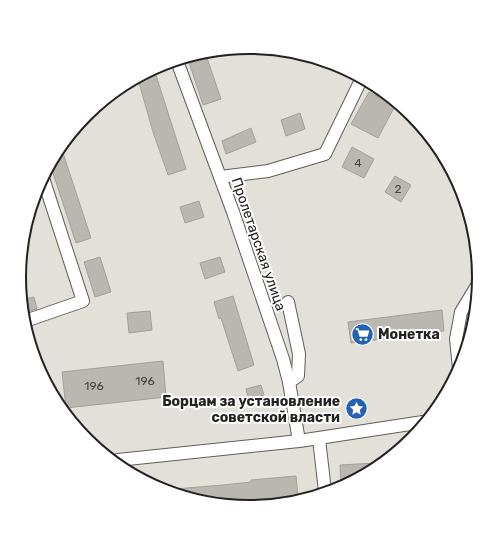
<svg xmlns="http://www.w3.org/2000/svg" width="498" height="553" font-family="Rubik,sans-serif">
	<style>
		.building { fill: #bab6b0; stroke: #a39f99 }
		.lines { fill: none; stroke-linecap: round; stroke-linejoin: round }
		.minor-casing { stroke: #615d58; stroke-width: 14 }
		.minor { stroke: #fff; stroke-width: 12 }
		.labels { text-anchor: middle; stroke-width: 4; stroke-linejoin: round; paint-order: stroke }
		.number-label { font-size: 12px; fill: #494744 }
		.street-label { font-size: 14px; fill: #232220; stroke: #fff }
		.poi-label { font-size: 14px; font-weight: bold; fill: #232220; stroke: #fff; text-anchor: start }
		.rim { fill: none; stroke: #232220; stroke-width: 2 }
	</style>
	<rect width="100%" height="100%" fill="#e3dfd9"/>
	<g class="building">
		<path d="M206,55l15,44 -18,6 -15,-46z"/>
		<path d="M154,69l32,100 -18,6 -15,-43 -15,-53z"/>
		<path d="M369,92l26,14 -17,32 -27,-14z"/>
		<path d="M300,113l5,16 -19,7 -5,-16z"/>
		<path d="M251,128l5,14 -30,12 -4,-13z"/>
		<path d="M352,147l22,12 -10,19 -22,-11z"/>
		<path d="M62,150l29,88 -15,5 -25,-76z"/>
		<path d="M395,176l16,9 -10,17 -16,-10z"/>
		<path d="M199,201l5,16 -19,6 -5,-16z"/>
		<path d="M100,257l11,35 -16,5 -11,-35z"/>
		<path d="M220,257l5,15 -20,7 -5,-16z"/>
		<path d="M233,296l21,69 -16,6 -17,-53 -2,1 -5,-17z"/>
		<path d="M34,297l3,12 -11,3 -2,-13z"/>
		<path d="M442,310l2,21 -93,12 -3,-21z"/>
		<path d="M150,311l2,19 -23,3 -2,-20z"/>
		<path d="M163,361l3,36 -100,11 -4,-36z"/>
		<path d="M261,385l3,10 -15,5 -3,-11z"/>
		<path d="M376,463l-24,16 -11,7 -1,-21z"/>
		<path d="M296,476l2,20 -52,4v2l-14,1 -57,-11v-3l48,-4 28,-3v-2z"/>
	</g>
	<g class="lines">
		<defs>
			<g id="minor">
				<path d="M177,61l56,151 50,147 6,23 10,59"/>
				<path d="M220,177l48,-6 57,-17 36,-74"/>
				<path d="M288,302l11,52 -1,22 -9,6"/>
				<path d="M28,320l55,-19 -40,-123"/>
				<path d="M459,368l-3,-29 5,-27 17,-28"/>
				<path d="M319,439l6,52"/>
				<path d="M118,460l181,-19 124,-19"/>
			</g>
		</defs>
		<use href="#minor" class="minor-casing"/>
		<use href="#minor" class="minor"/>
	</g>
	<defs>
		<symbol id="supermarket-disc" viewBox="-11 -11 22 22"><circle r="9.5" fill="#2362b3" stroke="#fff"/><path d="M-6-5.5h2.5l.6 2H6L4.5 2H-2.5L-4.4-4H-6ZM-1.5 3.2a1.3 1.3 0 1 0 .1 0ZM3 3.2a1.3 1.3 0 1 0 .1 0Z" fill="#fff"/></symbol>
		<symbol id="sight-disc" viewBox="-11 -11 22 22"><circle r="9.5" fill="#2362b3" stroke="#fff"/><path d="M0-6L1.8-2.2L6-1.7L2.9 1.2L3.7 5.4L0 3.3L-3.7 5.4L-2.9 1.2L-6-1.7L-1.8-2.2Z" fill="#fff"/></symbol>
	</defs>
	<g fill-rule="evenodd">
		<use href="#supermarket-disc" x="350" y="322" width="25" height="25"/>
		<use href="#sight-disc" x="344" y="396" width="25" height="25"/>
	</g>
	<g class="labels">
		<g class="number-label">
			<text x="358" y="167">4</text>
			<text x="398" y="193">2</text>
			<text x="145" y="385">196</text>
			<text x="94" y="390">196</text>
		</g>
		<g class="street-label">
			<text transform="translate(259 244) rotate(71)" y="5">Пролетарская улица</text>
		</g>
		<g class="poi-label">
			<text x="378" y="339">Монетка</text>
			<text x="340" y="406" text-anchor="end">Борцам за установление<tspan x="340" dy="16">советской власти</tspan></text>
		</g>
	</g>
	<path d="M0 0H498V553H0ZM26 277a223 223 0 1 1 446 0a223 223 0 1 1-446 0Z" fill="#fff" fill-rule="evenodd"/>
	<path class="rim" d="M26 277a223 223 0 1 1 446 0a223 223 0 1 1-446 0Z"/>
</svg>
